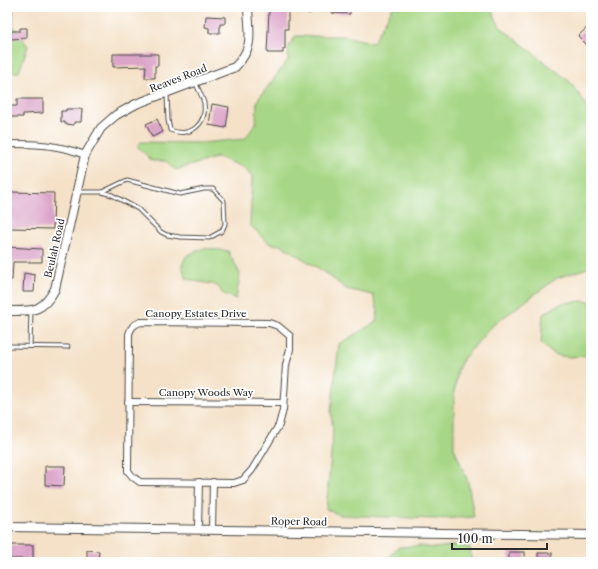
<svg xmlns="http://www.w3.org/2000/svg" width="598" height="569" font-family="'Libre Caslon Text',serif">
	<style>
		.green { fill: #a7d786; stroke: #698158 }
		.building { fill: #dba4c9 }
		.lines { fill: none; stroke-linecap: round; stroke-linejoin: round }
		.service-casing { stroke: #494642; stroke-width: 5 }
		.minor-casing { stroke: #494642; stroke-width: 8 }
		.tertiary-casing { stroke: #494642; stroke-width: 10 }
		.service { stroke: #fff; stroke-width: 3 }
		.minor { stroke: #fff; stroke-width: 6 }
		.tertiary { stroke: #fff; stroke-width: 8 }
		.labels { text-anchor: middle; stroke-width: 3.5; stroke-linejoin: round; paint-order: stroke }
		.street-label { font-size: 10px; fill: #2b2b2b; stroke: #fff }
	</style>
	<rect width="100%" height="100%" fill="#fff"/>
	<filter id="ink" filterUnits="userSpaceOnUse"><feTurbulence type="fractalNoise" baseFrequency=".025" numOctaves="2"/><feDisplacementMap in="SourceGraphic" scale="8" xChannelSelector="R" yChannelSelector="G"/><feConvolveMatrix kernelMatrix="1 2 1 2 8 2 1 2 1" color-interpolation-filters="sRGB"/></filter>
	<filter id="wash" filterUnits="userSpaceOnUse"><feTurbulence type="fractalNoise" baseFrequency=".012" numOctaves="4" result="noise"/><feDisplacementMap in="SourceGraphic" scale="16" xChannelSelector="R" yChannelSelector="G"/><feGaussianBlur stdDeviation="0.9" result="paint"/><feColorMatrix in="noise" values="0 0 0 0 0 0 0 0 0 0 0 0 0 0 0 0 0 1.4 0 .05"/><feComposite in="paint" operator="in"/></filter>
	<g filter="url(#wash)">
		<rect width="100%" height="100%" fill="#f4e1c7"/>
		<g class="green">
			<path d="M7,7h7l-1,18 15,21 -9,26h-12z"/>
			<path d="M393,7h97l10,20 69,54 22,30v156l-34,11 -64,47 -30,34 -5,10 -4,24v55l14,34 6,35 -39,2 -95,-4 -14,-6 7,-77 -2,-20 8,-68 37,-22 2,-11 -5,-16 -27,-6 -20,-16 -45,-28 -11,-1 -20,-19 2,-49 -8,-8 -26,-11 -42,13 -10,-9h-14l-15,-15 4,-4 60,1 44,-4 11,-16 1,-22 31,-41 1,-14 7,-10h50l27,7z"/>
			<path d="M204,248l24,3 12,23 -4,25 -14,-6 -3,-6c-10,-6 -22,-3 -33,-9l-4,-13 4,-9z"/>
			<path d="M584,301l7,1v53c-22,2 -34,6 -50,-12l2,-29 19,-11z"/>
			<path d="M459,545l11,3 2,14h-80l-1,-8 8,-7 20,-1 15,2z"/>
		</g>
		<g id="blocks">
			<g class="building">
				<path d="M332,7h18v7l-18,-1z"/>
				<path d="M269,10h19v19h-3v20h-2v4h-16z"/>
				<path d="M206,16l19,1v7h-5v9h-11v-5l-4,-1z"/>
				<path d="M591,24v17l-4,4 -9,-9z"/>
				<path d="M20,28h7v10l-16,1v-8h9z"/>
				<path d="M113,54h45v12h-3v12h-10l1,-12 -33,1z"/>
				<path d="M17,99h26v14l-20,1v3h-16v-11h10z"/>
				<path d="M212,104l17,3 -3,21 -17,-3z"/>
				<path d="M66,109h16l-1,13h-7v3l-9,-1v-2h-4v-11h5z"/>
				<path d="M157,119l6,13 -11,5 -6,-13z"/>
				<path d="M11,192l43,1 -1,36 -43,-1v-4h-3v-12h3z"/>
				<path d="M7,247l35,2v13h-29l-1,18h-5z"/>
				<path d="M24,273l11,2 -1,17h-11z"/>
				<path d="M45,466h20l-1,20 -19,-1z"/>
				<rect x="7" y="545" width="26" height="14"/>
				<path d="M87,550l12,1 -1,11h-11z"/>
				<rect x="509" y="552" width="16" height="10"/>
				<rect x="538" y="553" width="14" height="9"/>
			</g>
		</g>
	</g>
	<g filter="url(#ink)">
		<use href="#blocks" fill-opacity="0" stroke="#494642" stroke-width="1"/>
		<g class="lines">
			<defs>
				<g id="service">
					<path d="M167,94l1,26 2,10c21,8 37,-6 34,-27 -2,-7 -6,-15 -9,-21"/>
					<path d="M78,192h24l10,3 26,14 23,23 6,3 13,2 29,1 13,-7 3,-7 -1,-23 -11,-12h-9l-24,5 -53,-14 -25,12"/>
					<path d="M7,346l61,1"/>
					<path d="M30,346l1,-35"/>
				</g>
				<g id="minor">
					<path d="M308,7l1,3"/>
					<path d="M7,144c29,0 50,0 78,11"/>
					<path d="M141,322l128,1 9,3 12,10v13l-4,16 -3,45 -4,15 -27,45 -9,10 -9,3 -94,-1 -7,-5 -5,-6 1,-137c2,-7 5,-10 12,-12z"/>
					<path d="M128,402l155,1"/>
					<path d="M198,530l1,-48"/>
					<path d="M212,530l1,-48"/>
				</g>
				<g id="tertiary">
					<path d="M7,311c25,0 35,2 48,-22l30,-134 16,-27 15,-13 20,-11 99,-37c20,-21 14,-33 13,-60"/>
					<path d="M7,527l584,8"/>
				</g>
			</defs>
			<use href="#service" class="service-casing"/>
			<use href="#minor" class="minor-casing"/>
			<use href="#tertiary" class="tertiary-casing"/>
			<use href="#service" class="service"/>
			<use href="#minor" class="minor"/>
			<use href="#tertiary" class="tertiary"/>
		</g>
	</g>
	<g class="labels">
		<g class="street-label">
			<text transform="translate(178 78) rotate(-21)" y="4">Reaves Road</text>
			<text transform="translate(54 248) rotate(-77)" y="4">Beulah Road</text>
			<text x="196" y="317">Canopy Estates Drive</text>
			<text x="206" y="396">Canopy Woods Way</text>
			<text transform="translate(299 521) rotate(1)" y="4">Roper Road</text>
		</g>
	</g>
	<rect width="598" height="569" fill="none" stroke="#fff" stroke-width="24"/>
	<path d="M452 543v6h95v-6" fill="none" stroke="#2b2b2b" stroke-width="2"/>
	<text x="458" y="543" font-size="12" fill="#2b2b2b" stroke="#ffffff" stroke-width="3" paint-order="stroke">100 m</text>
</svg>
